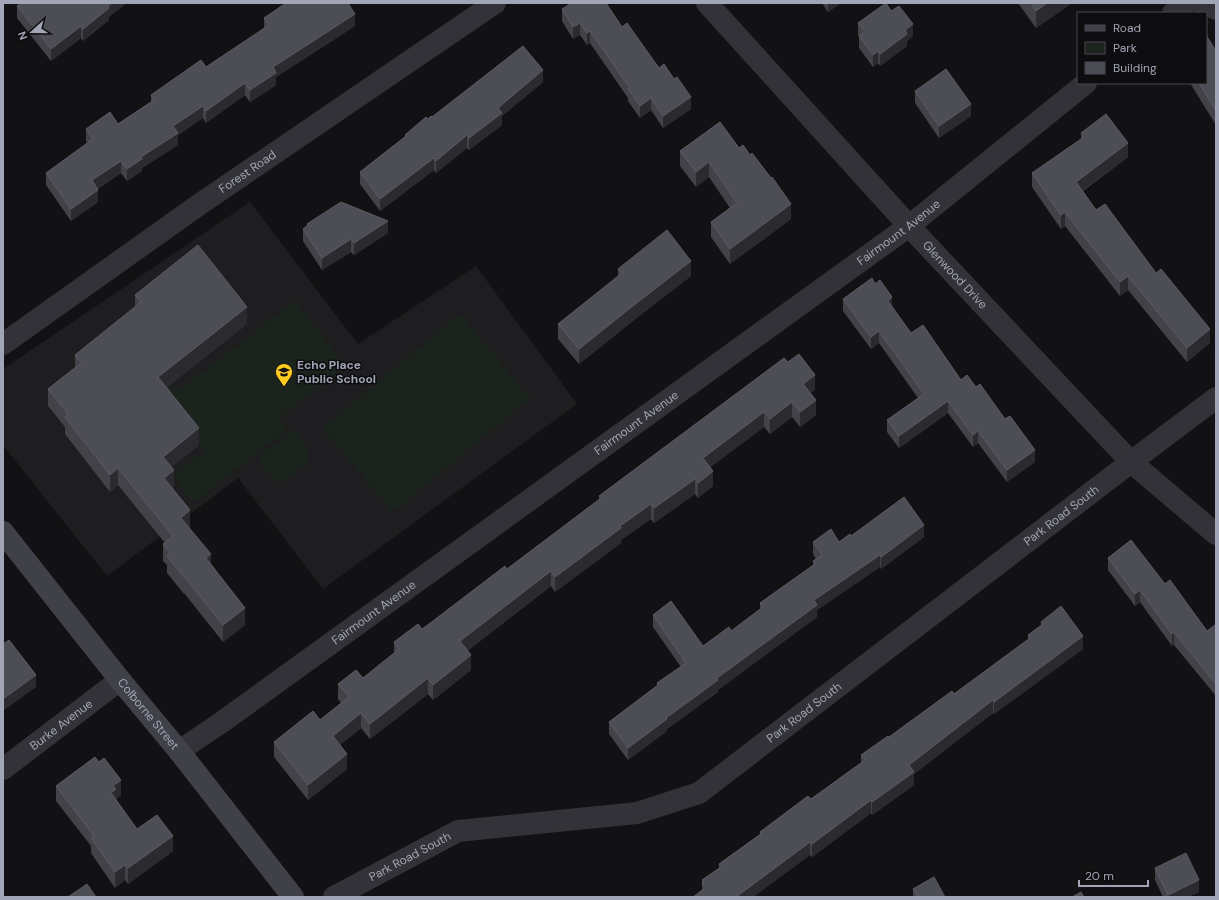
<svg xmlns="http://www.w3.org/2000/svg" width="1219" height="900" font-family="'DM Sans',sans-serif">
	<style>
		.built { fill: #1e1d20 }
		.green { fill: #1b231d }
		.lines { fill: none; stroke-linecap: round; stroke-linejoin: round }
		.street { stroke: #323238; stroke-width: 22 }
		.secondary { stroke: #404148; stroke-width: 22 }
		.wall { fill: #434249 }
		.shaded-wall { fill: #2b2a2f }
		.building { fill: #4d4d55; stroke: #5b5b64 }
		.labels { text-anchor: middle; stroke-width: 3; stroke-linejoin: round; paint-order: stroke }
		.street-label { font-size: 12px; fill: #a2a5b5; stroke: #0d0c0e }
		.poi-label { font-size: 12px; font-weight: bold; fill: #a2a5b5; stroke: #0d0c0e; text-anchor: start }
	</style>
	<rect width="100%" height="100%" fill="#121113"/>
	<path class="built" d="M250,202l108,142 118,-78 101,138 -254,185 -85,-111 -131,98 -104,-131v-76z"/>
	<g class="green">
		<path d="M295,301l51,65 -67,52 9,11 -95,74 -21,-27 34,-26 -52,-68 9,-7 14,17z"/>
		<path d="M460,314l70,84 -137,114 -70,-84z"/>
		<path d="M294,430l13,18v16l-27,21 -23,-27z"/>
	</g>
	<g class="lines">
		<g class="street">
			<path id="s1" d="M707,3l202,223 222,236 85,72"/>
			<path d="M1202,3l14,6"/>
			<path d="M1173,13l13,-10"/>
			<path id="s2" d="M3,344l197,-140 295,-201"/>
			<path id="s3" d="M179,751l43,-29 687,-496 177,-143"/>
			<path id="s4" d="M3,769l117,-89"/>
			<path id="s5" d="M334,897l124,-66 179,-18 62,-20 432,-331 85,-64"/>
		</g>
		<path class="secondary" id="s6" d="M3,532l117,148 59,71 114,146"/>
	</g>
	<g class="wall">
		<path d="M822,3h19l-13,9z"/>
		<path d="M1018,3h54l-36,25z"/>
		<path d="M17,6l92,11v3l-26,21 -2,-3 -30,23 -34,-43z"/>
		<path d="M562,9l60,18 37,41 32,41 -28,19 -12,-18 -11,8 -12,-17v-3l-38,-55 -3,2 -7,-10 -7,4 -11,-18z"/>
		<path d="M891,11l22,25 -6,5v5l-27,20 -2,-3 -5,4 -14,-19v-12l-1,-1v-12z"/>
		<path d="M264,18l91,8 -79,51v8l-26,17 -5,-7 -39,28 -3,-5 -25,17v10l-36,23v3l-15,10 -6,-8 -23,16v13l-27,19 -25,-36v-12l41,-30 -1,-2v-12l32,-5 33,-22v-7l55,-28 58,-38z"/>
		<path d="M1216,51v74l-26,-42h16z"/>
		<path d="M543,82l-41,34v9l-33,25 -2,-2 -31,25 -2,-3 -54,41 -20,-27v-12l45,-35v-2l27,-18z"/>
		<path d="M915,91l56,25 -32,22 -24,-35z"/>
		<path d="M720,122l71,97 -61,45 -19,-27v-15l19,-14 -21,-31 -13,10 -16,-21v-15z"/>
		<path d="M1081,133l47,24 -45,34 13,19 60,63 54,70 -23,19 -59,-72 -8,6 -55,-70 -4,3 -29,-42v-14l49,-34z"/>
		<path d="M307,224l81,9 -34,22 -3,-3 -29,18 -19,-29v-12l4,-3z"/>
		<path d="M618,269l73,7 -57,44 -55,44 -21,-25v-15l60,-48z"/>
		<path d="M135,295l112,29 -80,63 32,58 -28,22 3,20 -2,1 18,39 -1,1 56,97 -22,17 -39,-49v1l-17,-21v-8l-4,-4v-17l2,-1 -47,-58 -8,7 -45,-58v-7l-17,-21v-17l27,-21v-13l60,-48z"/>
		<path d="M843,299l49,8 19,26 50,47 15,7 59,75 -28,20 -29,-39 -5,4 -25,-34 -49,35 -12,-16v-12l31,-22 -39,-55 -8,6 -28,-38z"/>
		<path d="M788,362l27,28 -5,3 6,22 -16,12 -8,-10 -22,17 -6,-7 -54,40 3,19 -15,12 -3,-4 -41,29 -3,-4 -30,21v3l-66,49 -4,-6 -84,65 4,19 -38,30 -5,-6 -58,45 -9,-11 -21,17 7,24 -39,31 -34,-43v-15l46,-22 21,-17 -3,-4v-15l25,-6 31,-24v-12l28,-13 7,-5 78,-55 92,-69v-4z"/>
		<path d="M851,536l73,1 -43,32 -1,-2 -63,43v7l-99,73v2l-51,37v2l-39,29 -19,-26v-12l48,-36v-3l24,-16 -28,-40v-12l50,31 28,-15 29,-22v-6l53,-38v-4l3,-2 -3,-5v-12h26z"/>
		<path d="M1108,558l57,26 42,47 9,-5v70l-42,-51 -2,1 -32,-44 -5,4 -27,-36z"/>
		<path d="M1041,622l42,27 -89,65 -1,-1 -79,61v11l-42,30 -1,-2 -59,44 -2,-2 -57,42h-60l9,-7v-10l17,-12v-4l41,-30v-2l51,-33 50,-36v-8l93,-61 74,-54v-5l13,-9z"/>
		<path d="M56,786l65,9 -5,4 21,30 36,22 -45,33 -3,-4 -10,8 -24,-35v-7l-35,-45z"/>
		<path d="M1155,868l44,24 -11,5h-25l-8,-17z"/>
		<path d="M913,889l32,8h-32z"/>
	</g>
	<g class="shaded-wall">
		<path d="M112,3h15l-18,14v3l-26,21v-12z"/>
		<path d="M828,3h13l-13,9z"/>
		<path d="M1047,3h25l-36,25v-17z"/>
		<path d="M355,14v12l-79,51v8l-26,17v-12l23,-23z"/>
		<path d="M580,23v12l-7,4v-12z"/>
		<path d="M913,24v12l-6,5v5l-27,20v-12l25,-24z"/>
		<path d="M81,26v12l-30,23v-12z"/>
		<path d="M590,31v12l-3,2v-12z"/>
		<path d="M878,51v12l-5,4v-12z"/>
		<path d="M543,70v12l-41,34v9l-33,25v-12l29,-30z"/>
		<path d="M245,83v12l-39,28v-12z"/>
		<path d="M691,97v12l-28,19v-12z"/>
		<path d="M651,98v12l-11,8v-12z"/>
		<path d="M971,104v12l-32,22v-12z"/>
		<path d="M203,106v12l-25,17v10l-36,23v3l-15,10v-12l46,-43z"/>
		<path d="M467,135v13l-31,25v-12z"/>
		<path d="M1128,143v14l-52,38v-13z"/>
		<path d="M434,158v12l-54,41v-12z"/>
		<path d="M121,161v12l-29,20v-13z"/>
		<path d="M709,162v15l-13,10v-15z"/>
		<path d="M98,190v12l-27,19v-12z"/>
		<path d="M791,204v15l-61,45v-15z"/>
		<path d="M1065,212v14l-4,3v-14z"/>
		<path d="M388,221v12l-34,22v-12z"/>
		<path d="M351,239v13l-29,18v-12z"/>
		<path d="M691,261v15l-57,44 -55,44v-15l55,-44z"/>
		<path d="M1128,276v14l-8,6v-14z"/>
		<path d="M892,297v12l-4,-8z"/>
		<path d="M247,307v17l-89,70v-17z"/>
		<path d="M1210,329v14l-23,19v-14z"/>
		<path d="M879,331v12l-8,6v-12z"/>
		<path d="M815,375v15l-12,9v-15z"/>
		<path d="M816,400v15l-16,12v-15z"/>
		<path d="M948,401v12l-49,35v-12z"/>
		<path d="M792,402v15l-22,17v-15z"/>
		<path d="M764,412v15l-61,46v-15z"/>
		<path d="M199,428v17l-36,29v-17z"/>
		<path d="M978,431v12l-5,4v-12z"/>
		<path d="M1035,450v12l-28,20v-12z"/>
		<path d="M118,468v17l-8,7v-17z"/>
		<path d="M174,470v17l-10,8v-17z"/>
		<path d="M713,471v15l-15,12v-15z"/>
		<path d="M695,479v15l-41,29v-15z"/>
		<path d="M651,504v15l-30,21v3l-66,49v-15l65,-51z"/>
		<path d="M190,510v17l-9,8v-17z"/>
		<path d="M924,525v12l-43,32v-12z"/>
		<path d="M211,554v17l-5,-13z"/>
		<path d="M880,555v12l-63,43v7l-99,73v2l-51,37v2l-39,29v-12l38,-30 51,-40 97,-78z"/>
		<path d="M551,571v15l-91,70v-15z"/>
		<path d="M1140,590v12l-5,4v-12z"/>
		<path d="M245,608v17l-22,17v-17z"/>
		<path d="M1174,632v13l-2,1v-12z"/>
		<path d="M1083,636v13l-89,65v-12z"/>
		<path d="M471,655v15l-38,30v-15z"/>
		<path d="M36,675v12l-33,24v-12z"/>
		<path d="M428,678v16l-58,45v-15z"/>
		<path d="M993,700v13l-79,61v11l-42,30v-13l37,-37z"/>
		<path d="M361,713v15l-28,23v-15z"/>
		<path d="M347,754v15l-39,31v-15z"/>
		<path d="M121,780v15l-5,4 -5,-6 2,-7z"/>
		<path d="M871,800v13l-59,44v-13z"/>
		<path d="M173,836v15l-45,33v-16z"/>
		<path d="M810,842v13l-57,42h-17z"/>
		<path d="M125,865v15l-10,8v-16z"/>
		<path d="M1199,880v12l-11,5h-20v-2z"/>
	</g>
	<g class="building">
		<path d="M21,3h91l-4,3 1,2 -26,21 -2,-3 -30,23 -34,-43z"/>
		<path d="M286,3h62l7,11 -82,53 3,6 -26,17 -5,-7 -39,28 -3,-5 -30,20 5,7 -37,24 1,2 -15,10 -6,-8 -29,19 6,10 -27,19 -25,-36 47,-34 -7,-10 24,-17 8,12 36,-24 -3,-5 50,-35 5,7 63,-42 -5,-7z"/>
		<path d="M572,3h34l16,24 5,-4 32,45 5,-4 10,15 3,-2 14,20 -28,19 -12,-18 -11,8 -12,-17 2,-1 -40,-57 -3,2 -7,-10 -7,4 -11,-18z"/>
		<path d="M886,3l5,8 8,-5 14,18 -8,6 2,4 -27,20 -2,-3 -5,4 -14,-19 6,-4 -7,-9z"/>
		<path d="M1031,3h16l-11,8z"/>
		<path d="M1206,35l10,16v60l-17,-28h7z"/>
		<path d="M523,46l20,24 -45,38 4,5 -33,25 -2,-3 -31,26 -2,-3 -54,41 -20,-27 46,-36 -1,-1 21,-18 2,2 3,-3 1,1z"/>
		<path d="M946,69l25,35 -32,22 -24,-35z"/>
		<path d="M1106,114l22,29 -52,39 20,28 9,-6 51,69 5,-4 49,60 -23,19 -59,-72 -8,6 -55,-70 -4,3 -29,-42 52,-36 -3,-4z"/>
		<path d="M720,122l19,26 4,-3 7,10 2,-2 19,25 1,-1 19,27 -61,45 -19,-27 26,-19 -28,-41 -13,10 -16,-21z"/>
		<path d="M341,202l47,19 -34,22 -3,-4 -29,19 -19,-29 5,-4 -1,-1z"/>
		<path d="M667,230l24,31 -57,44 -55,44 -21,-25 64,-51 -4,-4z"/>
		<path d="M198,245l49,62 -89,70 41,51 -36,29 11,13 -10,8 26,32 -9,8 30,36 -5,4 39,50 -22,17 -39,-49v1l-17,-21 3,-3 -7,-9 10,-8 -55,-68 -8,7 -45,-58 3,-3 -20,-25 33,-26 -6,-8 66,-53 -6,-7z"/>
		<path d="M872,278l3,6 5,-4 12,17 -4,4 23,32 12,-8 38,55 6,-5 9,12 4,-3 25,35 5,-3 25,34 -28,20 -29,-39 -5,4 -25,-34 -49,35 -12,-16 37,-26 -45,-63 -8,6 -28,-38z"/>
		<path d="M799,354l16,21 -12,9 13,16 -16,12 -8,-10 -22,17 -6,-7 -61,46 10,13 -15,12 -3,-4 -41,29 -3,-4 -31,22 1,2 -66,49 -4,-6 -91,70 11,14 -38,30 -5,-7 -58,46 -9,-11 -28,23 14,18 -39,31 -34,-43 39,-31 7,9 29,-23 -11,-13 18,-14 7,8 36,-29 -5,-7 24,-18 4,5 7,-5 76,-58 2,3 94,-71 -2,-2 185,-138 4,4z"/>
		<path d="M904,497l20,28 -43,32 -1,-2 -66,45 3,5 -100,73 1,2 -52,38 1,1 -39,29 -19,-26 49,-37 -1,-2 29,-20 -33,-48 18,-14 32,45 26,-19 2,4 32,-24 -3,-4 55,-39 -2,-3 9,-6 -9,-13 18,-13 8,13 11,-8 1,2z"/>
		<path d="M1131,540l34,44 5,-4 37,51 8,-6 1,1v58l-42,-52 -2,2 -32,-44 -5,4 -27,-36z"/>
		<path d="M1061,606l22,30 -89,66 -1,-2 -84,65 5,7 -42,30 -1,-2 -59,44 -2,-2 -74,55h-43l12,-9 -3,-4 2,-2 -2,-2 19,-13 -2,-3 42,-30 -1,-2 48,-36 3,3 54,-39 -4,-5 27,-19 1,1 63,-46 2,3 76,-56 -2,-3 15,-11 -2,-2z"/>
		<path d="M9,640l27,35 -33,24v-55z"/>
		<path d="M95,757l4,5 5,-4 17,22 -8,6 3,3 -5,4 26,36 20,-14 16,21 -45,32 -3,-3 -10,7 -24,-34 3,-2 -38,-50z"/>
		<path d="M1186,853l13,27 -31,15 -13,-27z"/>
		<path d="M934,877l11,20h-27l-5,-8z"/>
		<path d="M87,884l9,13h-28z"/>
		<path d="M1081,892l3,5h-12z"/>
	</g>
	<defs>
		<symbol id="school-pin" viewBox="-11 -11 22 30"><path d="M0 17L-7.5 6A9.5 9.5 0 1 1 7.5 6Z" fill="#fecc1f" stroke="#0d0c0e"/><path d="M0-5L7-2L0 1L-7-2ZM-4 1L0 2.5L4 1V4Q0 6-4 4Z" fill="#111"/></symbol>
	</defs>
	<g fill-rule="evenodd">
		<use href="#school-pin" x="274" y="362" width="20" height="27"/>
	</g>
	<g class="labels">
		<g class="street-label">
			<text dy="4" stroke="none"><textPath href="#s2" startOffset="299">Forest Road</textPath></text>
			<text dy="4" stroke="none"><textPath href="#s3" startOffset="887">Fairmount Avenue</textPath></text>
			<text dy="4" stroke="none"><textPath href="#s1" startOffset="368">Glenwood Drive</textPath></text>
			<text dy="4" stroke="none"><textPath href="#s3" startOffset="563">Fairmount Avenue</textPath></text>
			<text dy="4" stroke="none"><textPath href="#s5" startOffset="842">Park Road South</textPath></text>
			<text dy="4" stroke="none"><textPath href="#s3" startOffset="239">Fairmount Avenue</textPath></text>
			<text dy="4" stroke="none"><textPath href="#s5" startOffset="518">Park Road South</textPath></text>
			<text dy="4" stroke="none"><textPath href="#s6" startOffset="233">Colborne Street</textPath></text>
			<text dy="4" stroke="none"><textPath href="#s4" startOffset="73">Burke Avenue</textPath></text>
			<text dy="4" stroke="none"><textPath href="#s5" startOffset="86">Park Road South</textPath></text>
		</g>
		<g class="poi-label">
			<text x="297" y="369">Echo Place<tspan x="297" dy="14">Public School</tspan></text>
		</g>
	</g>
	<rect width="1219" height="900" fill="none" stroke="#a2a5b5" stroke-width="8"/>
	<rect x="1077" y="12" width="130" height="72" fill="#0d0c0e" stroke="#494951"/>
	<rect x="1085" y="25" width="20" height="6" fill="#404148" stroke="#494951"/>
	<text x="1113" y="32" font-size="12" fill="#a2a5b5">Road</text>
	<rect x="1085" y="42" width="20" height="12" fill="#1b231d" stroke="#494951"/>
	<text x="1113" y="52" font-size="12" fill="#a2a5b5">Park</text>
	<rect x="1085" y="62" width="20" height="12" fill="#4d4d55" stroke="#494951"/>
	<text x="1113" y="72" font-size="12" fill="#a2a5b5">Building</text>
	<g transform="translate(32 32) rotate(249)" stroke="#0d0c0e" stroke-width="3" paint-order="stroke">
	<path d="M0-3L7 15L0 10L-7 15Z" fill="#a2a5b5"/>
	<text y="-6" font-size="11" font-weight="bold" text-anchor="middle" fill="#a2a5b5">N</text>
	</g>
	<path d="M1079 880v6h69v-6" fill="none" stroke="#a2a5b5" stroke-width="2"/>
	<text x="1085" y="880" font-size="12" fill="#a2a5b5" stroke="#0d0c0e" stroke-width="3" paint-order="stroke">20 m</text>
</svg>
